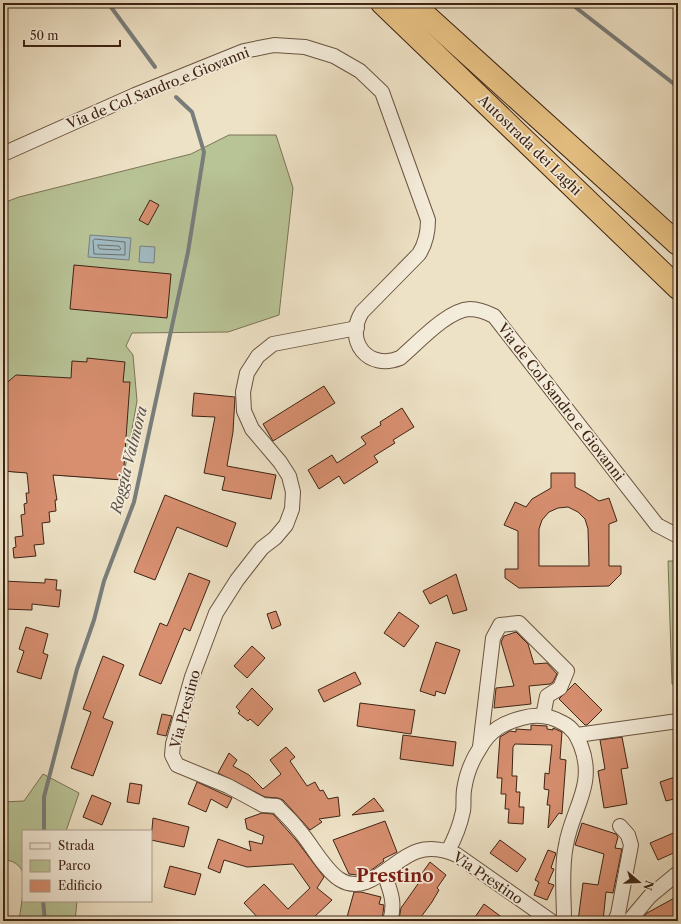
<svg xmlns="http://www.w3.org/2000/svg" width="681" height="924" font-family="'Libre Caslon Text',serif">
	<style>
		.green { fill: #b8c396; stroke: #7c7455 }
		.water { fill: #a0bac1; stroke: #797e7c }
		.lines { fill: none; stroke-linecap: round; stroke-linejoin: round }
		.shore { stroke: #706f6a; stroke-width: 1 }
		.stream { stroke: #797e7c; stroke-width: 4 }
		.building { fill: #d78f70; stroke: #3f2414; fill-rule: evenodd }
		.street-casing { stroke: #6b5440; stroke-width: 16 }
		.highway-casing { stroke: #3f2414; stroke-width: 24 }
		.street { stroke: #f4ecda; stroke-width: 14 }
		.highway { stroke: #e7c183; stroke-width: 22 }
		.labels { text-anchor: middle; stroke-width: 3.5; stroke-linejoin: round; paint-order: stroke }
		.street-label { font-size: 14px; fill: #3f2414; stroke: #f4ecda }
		.water-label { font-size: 15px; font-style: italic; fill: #5c5148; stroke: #f4ecda }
		.district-label { font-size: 18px; font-weight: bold; fill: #7a1f14; stroke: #f4ecda }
	</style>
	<rect width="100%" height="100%" fill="#eee2c6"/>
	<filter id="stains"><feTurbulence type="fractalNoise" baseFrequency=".005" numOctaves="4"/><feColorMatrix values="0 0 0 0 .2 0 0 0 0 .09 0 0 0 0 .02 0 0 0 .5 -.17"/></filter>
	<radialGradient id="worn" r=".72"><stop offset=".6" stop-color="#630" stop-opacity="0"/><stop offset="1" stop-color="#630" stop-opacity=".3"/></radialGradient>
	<g class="green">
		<path d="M229,135h47l17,53 -14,127 -51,17 -96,1 -6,13 7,9 4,46 -14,79 -120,-9v-268l16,-6 172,-43z"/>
		<path d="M668,561h10v123h-6z"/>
		<path d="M43,774l36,19 -13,38h-43v42c-3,-9 -11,-13 -20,-13v-58l21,-1z"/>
		<path d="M23,893v8h54l-2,20h-56z"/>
	</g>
	<g class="water">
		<path d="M90,235l41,3 -2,22 -41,-3z"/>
		<path d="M140,246l15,1 -1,16 -15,-1z"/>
	</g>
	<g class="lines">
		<g class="shore">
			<path d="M95,239l30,3v13l-31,-1 -1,-13z"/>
			<path d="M98,245l21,1 2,3 -2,1 -19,-1z"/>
		</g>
		<g class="stream">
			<path d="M108,3l47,64"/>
			<path d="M570,3l108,84"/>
			<path d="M44,831v-34l33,-128 17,-49 10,-39 30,-79 54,-250 16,-100 -12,-40 -16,-15"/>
			<path d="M43,901l2,20"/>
		</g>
	</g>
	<g class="building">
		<path d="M150,200l9,5 -11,20 -9,-5z"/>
		<path d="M74,265l97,9 -4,44 -97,-9z"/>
		<path d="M87,358l38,4 -2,20h7l-7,98 -70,-5 4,25h-2l1,11 -7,1 1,10 -8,1 2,21 -10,1 2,11 -22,2 -1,-10 3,-1 -1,-10 8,-1 -2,-21 4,-1 -1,-10 3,-1 -1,-10h3l-2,-20 -24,-2v-85l13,-11 55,3 1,-17 15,1z"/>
		<path d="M324,386l11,17 -62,38 -10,-17z"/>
		<path d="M194,393l41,4 -2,35 -6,34 49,9 -5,24 -49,-9 3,-13 -21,-4 11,-56 -23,-1z"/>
		<path d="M402,408l12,19 -21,13 2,3 -21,13 4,6 -34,22 -5,-8 -20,13 -11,-19 24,-15 5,8 29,-19 -5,-7 20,-12 -1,-3z"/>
		<path d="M551,473h24v14l10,5 14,9 10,-3 8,23 -8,3v42h12v8l-12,12 -90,2 -14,-10v-9h13v-38l-14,-6 11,-23 11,5 6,-8 19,-11zM568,507l10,5 7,7 3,10 1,37h-50v-37l3,-9 7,-8 9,-4z"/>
		<path d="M165,495l71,28 -9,24 -50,-20 -22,53 -21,-8z"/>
		<path d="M189,573l21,8 -20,50 -6,-3 -23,56 -22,-9 21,-52 7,3z"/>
		<path d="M456,574l11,36 -14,4 -6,-19 -17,9 -7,-13z"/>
		<path d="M45,579l12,1 -1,10h5l-2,17 -27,-3v6l-29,-1v-28l42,2z"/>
		<path d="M276,611l5,14 -9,4 -5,-15z"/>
		<path d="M399,612l20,14 -15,21 -20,-14z"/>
		<path d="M26,627l22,7 -5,19 5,2 -7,24 -24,-7 7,-21 -5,-2z"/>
		<path d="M516,632l12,12 6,20 13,-1 10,11 -4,8 -3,2 -21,2 2,18 -37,4 2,-20 18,-2 -13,-44 3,-6z"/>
		<path d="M436,642l24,8 -15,44 -9,-3 -1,5 -15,-5z"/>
		<path d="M252,646l13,12 -18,20 -13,-12z"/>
		<path d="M103,656l21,9 -21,53 10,4 -20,54 -22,-8 20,-56 -8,-3z"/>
		<path d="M355,672l6,12 -37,18 -6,-12z"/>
		<path d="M575,683l27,27 -15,15h-2l-26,-26z"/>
		<path d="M252,688l21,21 -15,17 -8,-7 -2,2 -10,-8 2,-2 -4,-4z"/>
		<path d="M360,703l55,7 -4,24 -54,-8z"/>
		<path d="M162,714l10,2 -6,20 -9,-2z"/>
		<path d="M531,725l16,1v3l6,1v-2l9,4 -2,27 6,1 -4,54 -3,-1 -11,15 2,-23h-3l2,-15 -5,-1 1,-16 4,1 3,-29 -37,-1 -2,3 -1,29h5l-1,16h4l-1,15h5l-1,17 -15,-1 1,-14h-4l1,-15h-5l1,-16h-5l3,-41 10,-6 6,1v-3l15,1z"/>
		<path d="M403,735l53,7 -3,24 -53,-7z"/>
		<path d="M622,737l6,31 -7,1 6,35 -23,4 -6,-37 7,-2 -5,-29z"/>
		<path d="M286,747l9,10 -5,4 17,25 8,-4 5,9 3,-1 5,9 10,-2 2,19 -21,3 3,3 -12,8 -27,-30 -5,-2 -13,-1 -47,-24 11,-20 8,7 -4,6 16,9 14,14 18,-15 -11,-14z"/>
		<path d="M678,776v22l-12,3 -6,-19z"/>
		<path d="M197,782l35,16 -5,10 -16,-9 -5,13 -18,-8z"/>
		<path d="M130,783l12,2 -3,19 -12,-2z"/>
		<path d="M92,795l19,8 -9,22 -19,-8z"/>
		<path d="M374,798l10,13 -32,4z"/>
		<path d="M262,813l11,1 23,26 28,37 -7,11 15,12 -22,21h-49l-17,-18 20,-19 24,25 22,-21 -17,-24 -46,3 -23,-7 -4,13 -12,-5 10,-29 33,12 -2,-10 13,3 2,-8 -17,-7 -2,-10z"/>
		<path d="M153,818l36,9 -5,20 -33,-7z"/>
		<path d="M385,821l12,31 -14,7 1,2 -17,12 -8,2v-2l-2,2 -8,-1 -16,-34z"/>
		<path d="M582,823l34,11 2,3 -3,11 7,1 -9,44 -7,-1 -3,29h-25l5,-38 15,2 6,-31 -29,-9z"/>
		<path d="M678,831v20l-20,9 -8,-17z"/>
		<path d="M500,840l26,19 -9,13 -27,-19z"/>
		<path d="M548,850l8,3 -5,15 3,1 -6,14 6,2 -7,15 -13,-5 5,-13 -4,-2z"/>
		<path d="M430,862l16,13 -9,13 2,2 -7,12 -14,19h-17l-2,-2 2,-11 12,-17 9,-13 -2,-2z"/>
		<path d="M170,866l31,8 -6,21 -31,-8z"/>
		<path d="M354,892h7l20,5 -2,7 5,1 -2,16 -16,-2 -2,2 -17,-4z"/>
		<path d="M678,896v25h-38l7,-8z"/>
		<path d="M484,904l23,17h-26l-6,-4z"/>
	</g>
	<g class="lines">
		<defs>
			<g id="street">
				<path d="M3,154l132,-59 109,-44 30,-6 31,2 29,9 26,15 22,21 46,128c0,13 -2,23 -9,34l-57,58c-18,29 6,59 38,46 18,-15 47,-48 70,-49 9,0 16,3 24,7l163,209 21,11"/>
				<path d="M357,328l-84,16 -15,12 -11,17 -4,19 1,19 8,18 28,33 9,14 4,16 -1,17 -6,16 -11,13 -13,10 -25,32 -21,33 -24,64 -19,67 -1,11 5,10 51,21 35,19 14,1c7,8 15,15 21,23 13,14 25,39 41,50 29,19 54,-21 79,-28 13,-4 27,-1 39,4l94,66"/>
				<path d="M577,735l101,-14"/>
				<path d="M480,747l13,-109 7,-13 19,-2 48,48 -7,17 -13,8 -4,20"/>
				<path d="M448,851c7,-13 12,-25 15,-40 1,-6 0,-14 1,-21 2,-14 8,-30 16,-42 10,-18 23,-25 42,-30 14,-4 29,-2 41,5 10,5 14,13 18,23 15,39 -9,63 -15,99 -5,24 -2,52 -2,76"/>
				<path d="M384,873c6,17 12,30 6,48"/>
				<path d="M615,921l3,-7 13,-69 -3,-10 -8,-9"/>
				<path d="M629,921l21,-25 28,-23"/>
			</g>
			<g id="highway">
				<path d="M382,3l296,285"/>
				<path d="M412,3l266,241"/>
			</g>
		</defs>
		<use href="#street" class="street-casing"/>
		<use href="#highway" class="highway-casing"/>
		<use href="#street" class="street"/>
		<use href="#highway" class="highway"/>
	</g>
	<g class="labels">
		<g class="street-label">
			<text transform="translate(158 88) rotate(-22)" y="5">Via de Col Sandro e Giovanni</text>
			<text transform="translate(530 145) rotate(44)" y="5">Autostrada dei Laghi</text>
			<text transform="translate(561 402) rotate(52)" y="5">Via de Col Sandro e Giovanni</text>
			<text transform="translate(185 709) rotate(-75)" y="5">Via Prestino</text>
			<text transform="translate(488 878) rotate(34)" y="5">Via Prestino</text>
		</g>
		<g class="water-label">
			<text transform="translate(129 460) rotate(-76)" y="5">Roggia Valmora</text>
		</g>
		<g class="district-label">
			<text x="395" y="882">Prestino</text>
		</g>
	</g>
	<rect width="681" height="924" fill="none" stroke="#eee2c6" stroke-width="16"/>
	<rect x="4" y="4" width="673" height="916" fill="none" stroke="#3f2414" stroke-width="2"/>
	<rect x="8" y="8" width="665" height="908" fill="none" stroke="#3f2414"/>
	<rect x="22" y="830" width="130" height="72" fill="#f4ecda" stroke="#ac9c8b"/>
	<rect x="30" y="843" width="20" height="6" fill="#f4ecda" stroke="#ac9c8b"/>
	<text x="58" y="850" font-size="12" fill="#3f2414">Strada</text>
	<rect x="30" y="860" width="20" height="12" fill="#b8c396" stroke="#ac9c8b"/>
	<text x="58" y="870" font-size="12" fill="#3f2414">Parco</text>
	<rect x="30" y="880" width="20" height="12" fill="#d78f70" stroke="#ac9c8b"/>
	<text x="58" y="890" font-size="12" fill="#3f2414">Edificio</text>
	<g transform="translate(639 882) rotate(109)" stroke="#f4ecda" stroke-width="3" paint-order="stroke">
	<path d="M0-3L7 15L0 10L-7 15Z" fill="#3f2414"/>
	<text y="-6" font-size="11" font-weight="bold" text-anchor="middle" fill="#3f2414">N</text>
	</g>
	<path d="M24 40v6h96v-6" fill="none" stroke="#3f2414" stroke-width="2"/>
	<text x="30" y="40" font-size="12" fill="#3f2414" stroke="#f4ecda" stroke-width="3" paint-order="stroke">50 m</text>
	<rect width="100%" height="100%" filter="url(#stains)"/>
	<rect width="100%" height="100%" fill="url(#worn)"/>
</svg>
